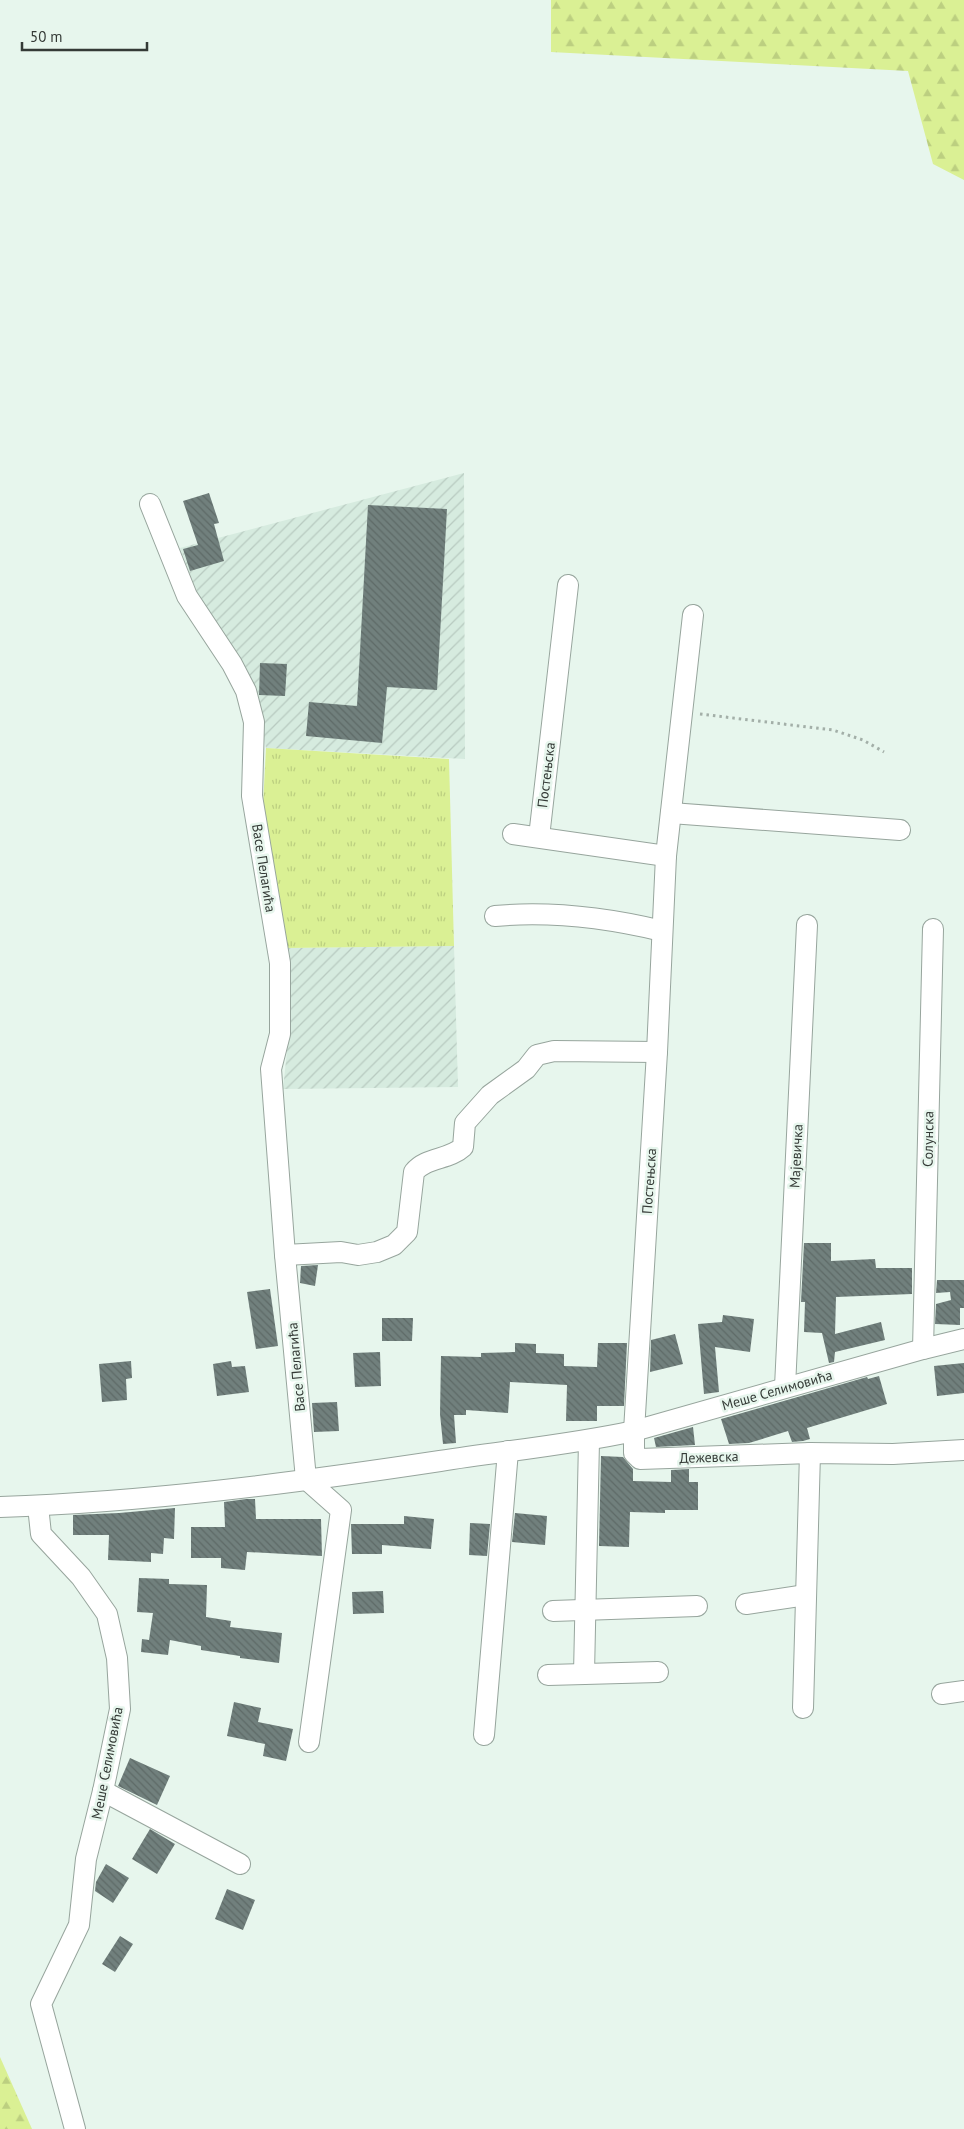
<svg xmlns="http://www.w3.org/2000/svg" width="964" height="2129" font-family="'PT Sans',sans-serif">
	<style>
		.industrial { fill: url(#industrial-furrows) }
		.grass { fill: url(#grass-tufts) }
		.forest { fill: url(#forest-firs) }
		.building { fill: url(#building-back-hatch) }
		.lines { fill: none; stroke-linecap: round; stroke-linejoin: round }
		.minor-casing { stroke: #97a59d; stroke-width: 22 }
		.path { stroke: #a3afa8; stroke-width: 3; stroke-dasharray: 2.5 4; stroke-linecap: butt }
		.minor { stroke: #fff; stroke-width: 20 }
		.labels { text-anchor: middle; stroke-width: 5; stroke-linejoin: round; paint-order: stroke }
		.street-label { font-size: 14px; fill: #343a36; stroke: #e7f6ed }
	</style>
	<defs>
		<pattern id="industrial-furrows" width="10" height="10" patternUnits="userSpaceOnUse" patternTransform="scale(1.25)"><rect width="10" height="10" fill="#d6ebdf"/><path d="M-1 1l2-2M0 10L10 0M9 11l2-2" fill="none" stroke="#b8cac0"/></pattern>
		<pattern id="grass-tufts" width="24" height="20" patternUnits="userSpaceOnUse" patternTransform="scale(1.25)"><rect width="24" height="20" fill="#daf094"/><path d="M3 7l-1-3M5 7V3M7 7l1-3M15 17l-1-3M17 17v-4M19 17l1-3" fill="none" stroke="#bccf80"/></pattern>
		<pattern id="forest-firs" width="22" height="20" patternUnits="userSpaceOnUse" patternTransform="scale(1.25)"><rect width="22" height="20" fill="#daf094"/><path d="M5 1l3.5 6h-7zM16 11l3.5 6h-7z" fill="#bccf80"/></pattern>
		<pattern id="building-back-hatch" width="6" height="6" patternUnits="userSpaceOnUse" patternTransform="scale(1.25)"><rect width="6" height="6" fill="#71807d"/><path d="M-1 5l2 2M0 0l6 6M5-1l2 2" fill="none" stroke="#5e6a67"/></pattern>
	</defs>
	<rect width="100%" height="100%" fill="#e7f6ed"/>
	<g class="industrial">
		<path d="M464,473l1,286 -199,-11 -13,-57 -53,-90 -20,-53z"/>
		<path d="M454,946l4,141 -175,2 6,-57 -4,-84z"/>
	</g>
	<path class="grass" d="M266,748l183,11 5,187 -169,2 -23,-123z"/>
	<g class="forest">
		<path d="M551,0h413v180l-31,-16 -25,-93 -357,-19z"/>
		<path d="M0,2057l32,72h-32z"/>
	</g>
	<g class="building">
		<path d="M209,493l10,30 -5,1 10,37 -34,10 -7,-22 15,-4 -15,-44z"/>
		<path d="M368,505l79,4 -10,181 -50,-3 -5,56 -76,-7 3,-34 48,4z"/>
		<path d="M260,663l27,1 -2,32 -26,-1z"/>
		<path d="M804,1243h27v18l44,-2 1,9h36v26l-76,3 -1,37 46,-12 4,18 -50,12 -1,10 -5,1 -7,-30 -18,-1 1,-30h-4z"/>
		<path d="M318,1265l-3,21 -15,-3 1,-17z"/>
		<path d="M937,1280h27v28h-4v17l-25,-1 1,-20 15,-4 -1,-8 -14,1z"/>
		<path d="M270,1289l8,57 -22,3 -9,-57z"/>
		<path d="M723,1315l31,4 -4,33 -35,-5 4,45 -15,2 -6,-70 24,-2z"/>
		<path d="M382,1318h31l-1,23h-30z"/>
		<path d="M675,1334l8,30 -33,8 1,-32z"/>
		<path d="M515,1343l21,1v9l28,1v12l33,1 1,-24h29l-3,63h-27v15h-31l1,-36 -57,-3 -2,31 -42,-3v5h-12l2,28 -13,1 -3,-30 1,-58 40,1v-4l34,-1z"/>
		<path d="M380,1352l1,34 -26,1 -2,-34z"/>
		<path d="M131,1361l1,17 -6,1 1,21 -25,2 -3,-38z"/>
		<path d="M231,1361l1,6 13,-1 4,26 -32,4 -4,-32z"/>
		<path d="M964,1363v30l-27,3 -3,-30z"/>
		<path d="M879,1376l8,28 -80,24 3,11 -7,2 -11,1 -4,-11 -39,12 -20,1 -8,-25 146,-42 1,2z"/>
		<path d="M337,1402l2,29 -25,1 -2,-29z"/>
		<path d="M693,1427l2,18 -39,2 -2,-9z"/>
		<path d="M601,1456l22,1 10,12v12l38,1v-12l18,-1v13h9v28h-33v3l-35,-1 -1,35 -30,-1z"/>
		<path d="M246,1499h9l1,20h65l1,37 -75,-4 -2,18 -24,-2v-10h-30v-31h34l-1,-25z"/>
		<path d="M175,1508l-1,31 -10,-1 -1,16 -12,-1v9l-43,-2 1,-25h-36v-20l46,-2z"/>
		<path d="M515,1513l32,3 -2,29 -33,-3z"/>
		<path d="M404,1516l30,3 -3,30 -49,-4v9h-30l-1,-30h53z"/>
		<path d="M470,1523l20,1 -3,32 -18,-1z"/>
		<path d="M139,1578l30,1v5l38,1 -1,32 25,4 -1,6 52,6 -3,30 -39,-5v-2l-39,-6v-4l-31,-6 -2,15 -27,-3 1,-13 7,1 4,-27 -16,-1z"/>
		<path d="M383,1591l1,22 -31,1 -1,-22z"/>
		<path d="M234,1702l27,6 -3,14 35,7 -7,32 -23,-5 2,-12 -38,-8z"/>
		<path d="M130,1758l40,18 -13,29 -39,-19z"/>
		<path d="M150,1829l25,15 -18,30 -25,-15z"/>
		<path d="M106,1864l23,14 -16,25 -18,-12 1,-9z"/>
		<path d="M227,1889l28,11 -12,30 -28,-11z"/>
		<path d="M120,1936l13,8 -18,28 -13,-8z"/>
	</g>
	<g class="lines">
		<defs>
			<g id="minor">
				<path d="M150,504l37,92 45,68 14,27 8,31 -2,74 28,167v71l-9,35 14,186 21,224 35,31 -32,232"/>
				<path d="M693,615l-27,241 -9,196 -23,379v22l6,6 170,-6 83,1 71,-4"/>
				<path d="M671,813l229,17"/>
				<path d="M513,834l153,22"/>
				<path d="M539,837l29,-252"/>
				<path d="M495,916c55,-5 113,2 167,15"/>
				<path d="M285,1255l56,-3 17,3 19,-3 17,-7 13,-13 7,-60c12,-15 35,-12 49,-25l2,-24 25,-28 36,-26 11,-14 17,-4 103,1"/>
				<path d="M923,1349l10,-420"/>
				<path d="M785,1387l22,-462"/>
				<path d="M38,1506l3,28 40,43 26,37 10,44 3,51 -17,82 -17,68 -7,66 -38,79 34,125"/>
				<path d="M0,1507c147,-5 294,-24 440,-46 64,-10 130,-16 194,-30l289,-82 41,-10"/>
				<path d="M746,1604l60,-9"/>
				<path d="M553,1611l144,-5"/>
				<path d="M584,1674l5,-233"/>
				<path d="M548,1675l110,-3"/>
				<path d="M942,1694l22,-3"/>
				<path d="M803,1708l7,-255"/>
				<path d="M484,1735l24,-284"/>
				<path d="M103,1791l137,73"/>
			</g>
		</defs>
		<use href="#minor" class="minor-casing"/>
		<path class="path" d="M700,714l133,16 30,10 21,12"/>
		<use href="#minor" class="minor"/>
	</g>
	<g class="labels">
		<g class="street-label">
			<text transform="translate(546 775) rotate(-83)" y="5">Постењска</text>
			<text transform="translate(264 868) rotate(81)" y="5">Васе Пелагића</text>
			<text transform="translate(928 1139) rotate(-89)" y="5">Солунска</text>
			<text transform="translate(796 1156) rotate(-87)" y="5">Мајевичка</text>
			<text transform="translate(649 1181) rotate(-86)" y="5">Постењска</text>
			<text transform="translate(296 1367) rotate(-95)" y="5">Васе Пелагића</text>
			<text transform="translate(777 1390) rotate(-16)" y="5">Меше Селимовића</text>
			<text transform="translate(709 1457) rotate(-2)" y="5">Дежевска</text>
			<text transform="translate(107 1763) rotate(-79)" y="5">Меше Селимовића</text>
		</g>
	</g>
	<path d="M22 42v8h125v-8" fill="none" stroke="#343a36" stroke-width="2.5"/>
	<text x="30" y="42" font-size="15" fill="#343a36" stroke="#e7f6ed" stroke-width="4" paint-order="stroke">50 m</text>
</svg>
